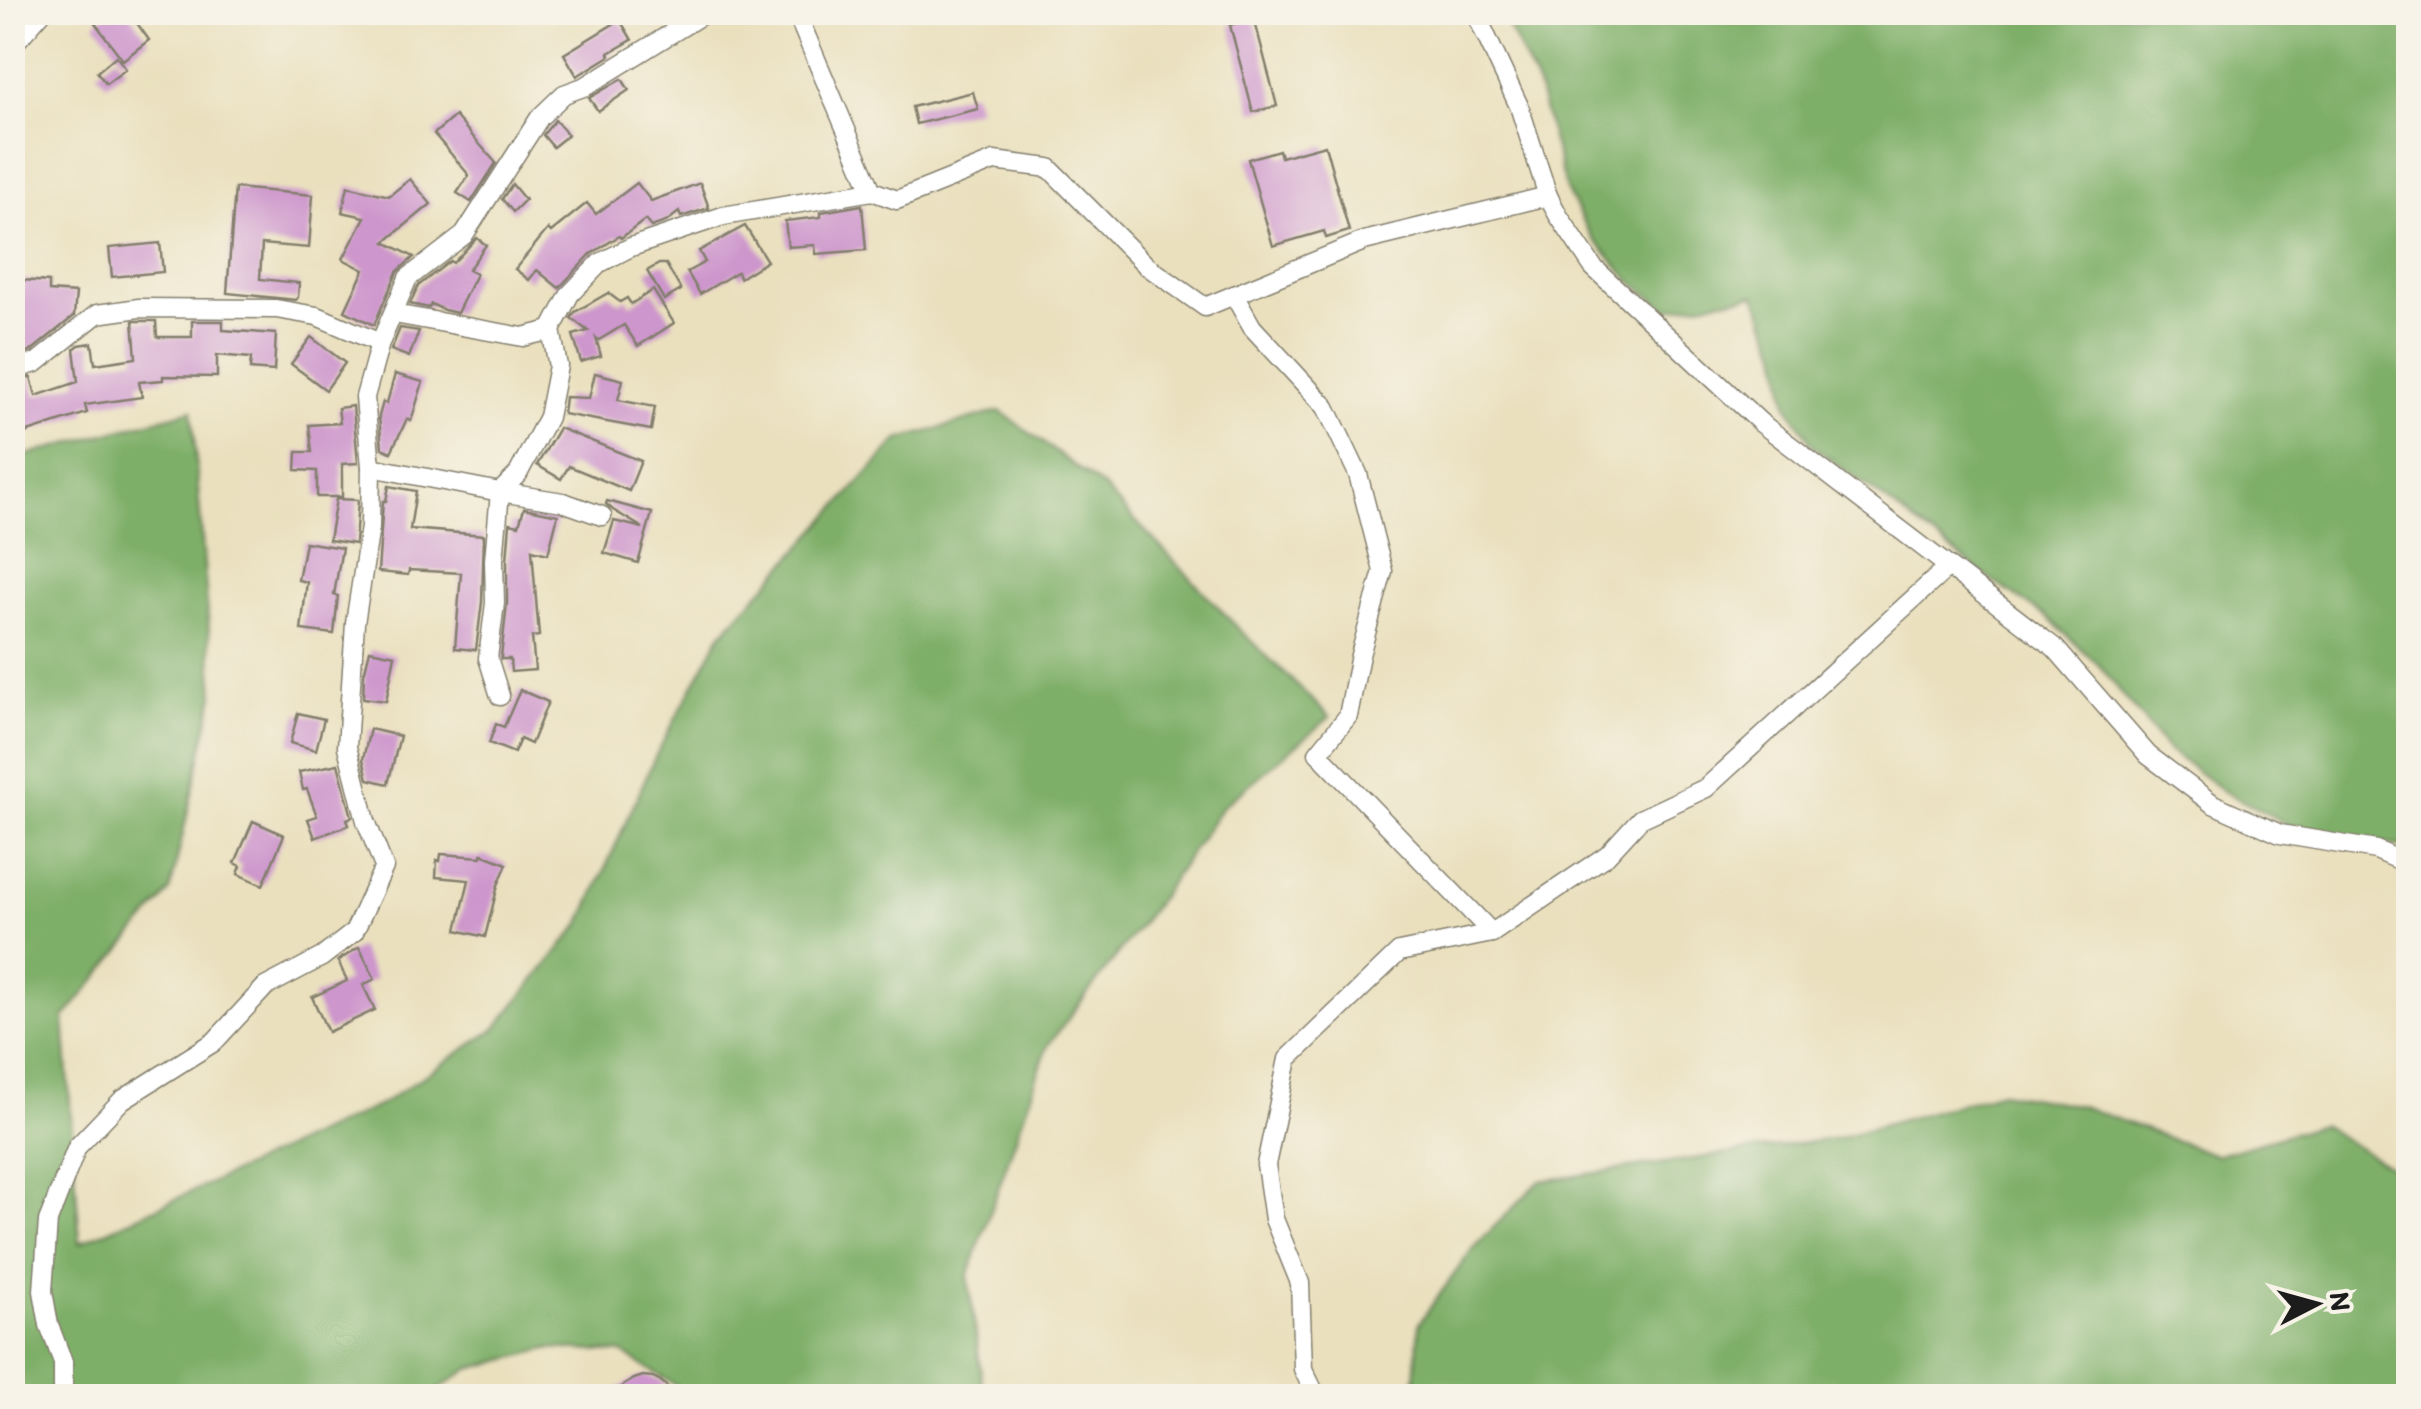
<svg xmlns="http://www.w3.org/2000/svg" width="2421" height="1409" font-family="Itim,sans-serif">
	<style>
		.forest { fill: #7eaf68; stroke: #4d6642; stroke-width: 2.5 }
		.building { fill: #cd96cc }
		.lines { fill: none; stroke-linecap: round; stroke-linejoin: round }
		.minor-casing { stroke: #837e6d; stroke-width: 21 }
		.minor { stroke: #fff; stroke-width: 18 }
	</style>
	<rect width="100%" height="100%" fill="#f7f3e8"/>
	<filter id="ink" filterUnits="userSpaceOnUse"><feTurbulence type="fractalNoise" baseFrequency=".01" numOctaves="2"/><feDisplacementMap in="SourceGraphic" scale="20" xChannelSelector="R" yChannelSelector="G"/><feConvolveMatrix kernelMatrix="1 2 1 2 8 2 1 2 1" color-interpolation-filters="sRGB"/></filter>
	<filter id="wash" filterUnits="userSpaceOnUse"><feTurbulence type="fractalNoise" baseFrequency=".0048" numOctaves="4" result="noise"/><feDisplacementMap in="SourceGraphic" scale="40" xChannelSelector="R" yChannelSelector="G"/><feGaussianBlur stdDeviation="2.25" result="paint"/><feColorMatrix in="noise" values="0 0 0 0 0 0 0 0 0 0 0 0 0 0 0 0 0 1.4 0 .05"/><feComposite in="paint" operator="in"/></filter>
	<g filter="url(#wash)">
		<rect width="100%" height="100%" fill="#eae0be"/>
		<g class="forest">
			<path d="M1501,13h907v835l-115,-21 -68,-35 -57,-42 -70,-86 -51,-47 -56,-37 -178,-134 -25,-40 -10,-55 -23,-56 -88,14 -36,-28 -39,-44 -26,-47 -28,-103z"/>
			<path d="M192,410l22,285 -44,196 -106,127 16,225 300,-138 115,-76 86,-106 74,-166 65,-121 178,-196 102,-29 103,76 148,154 79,76 -108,90 -69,101 -105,137 -80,231 16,120h-298l-11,-11 -53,-32 -71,-5 -82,21 -40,27h-416v-937z"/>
			<path d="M2001,1092l80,14 134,49 106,-30 87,53v218h-994l5,-73 55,-76 66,-66 298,-43z"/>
		</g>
		<g id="blocks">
			<g class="building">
				<path d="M108,12h21l20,28 -26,20 -28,-37z"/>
				<path d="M1254,18l23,88 -24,6 -23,-87z"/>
				<path d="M620,20l12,20 -23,13 1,3 -33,20 -13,-22z"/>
				<path d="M116,56l10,13 -20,15 -9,-12z"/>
				<path d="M622,79l7,11 -31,21 -9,-13z"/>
				<path d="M973,92l5,17 -62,15 -4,-17z"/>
				<path d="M455,116l41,47 -25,39 -14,-9 12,-18 -35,-41z"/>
				<path d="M555,120l13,15 -15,12 -10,-12z"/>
				<path d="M1325,145l24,86 -23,7 -2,-7 -51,15 -25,-87 31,-9 2,7z"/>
				<path d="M410,179l21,25 -46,38 29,15 -17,15 -23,53 -29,-14 19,-41 -21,-11 22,-42 -23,-5 6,-26 41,10z"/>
				<path d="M637,183l14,18 49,-18 9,25 -28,9 -2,-5 -13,10 -15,5 -6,-7 -24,18 -2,-2 -28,18 -32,34 -22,-18 -8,10 -14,-11 33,-40 3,3 36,-29 9,11z"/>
				<path d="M512,184l13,16 -12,12 -11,-13z"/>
				<path d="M235,188l78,7 -4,53 -47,-4 -2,35 39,4 -1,14 -2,3 -69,-7z"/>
				<path d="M862,205l4,45 -50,4 -1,-9 -27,2 -3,-26 36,-4v-5z"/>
				<path d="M745,226l22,35 -27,17 -3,-6 -37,22 -13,-22 18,-10 -6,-11z"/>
				<path d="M477,238l9,7 -18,25 8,4 -19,39 -13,-3 -13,-6 -2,4 -19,-4 8,-18 32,-25 3,2z"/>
				<path d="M160,243l3,29 -51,5 -3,-29z"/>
				<path d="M659,264h7l15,26 -17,10 -17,-29z"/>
				<path d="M22,280l27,2v9l27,2 -2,23 -44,36 -18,5 3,-67h6z"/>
				<path d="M653,290l21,33 -36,23 -14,-21 -25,15 -3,-2 5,18 -20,6 -8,-27 15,-4 -17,-13 4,-6 33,-19 12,9 7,-4 4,6z"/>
				<path d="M133,321h23l1,16h35v-16h31v9l53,4 -2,37 -24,-2 1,-11 -34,-3v22l-54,-1v4l-24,2 3,15 -57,8 2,8 -75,24v-55l19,-5 5,19 42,-14 -4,-33 5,-4 13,-2 3,21 41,-6z"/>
				<path d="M400,328l19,3 -10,26 -18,-7z"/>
				<path d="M311,337l34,26 -19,27 -35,-26z"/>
				<path d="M595,373l28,7 -5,20 37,7 -4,23 -88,-16 2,-17 24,1z"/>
				<path d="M395,374l28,8 -12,39 -4,-2 -16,33 -9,-4 -3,-32 4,-14 4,1z"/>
				<path d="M353,406l5,57 -16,1v33h-25v-26l-21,-1 1,-18h15l-3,-27 31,-2 -2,-15z"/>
				<path d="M559,428l82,33 -12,30 -60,-25 -8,13 -24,-14z"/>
				<path d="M389,486l27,5 -6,38 74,6 -2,67 -6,48 -21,-2 6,-75 -52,-3 -1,5 -30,-3 5,-71h3z"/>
				<path d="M336,499l22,1 -3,44 -26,-4z"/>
				<path d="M607,501l45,12 -14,50 -34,-10 10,-32 29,7 -30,-18 -7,-6z"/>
				<path d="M524,508l34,7 -10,39 -16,-4 7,86 -7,1 3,33 -24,2 -1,-13h-9v-2l6,-53v-44l3,-37 9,2z"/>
				<path d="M305,542l37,6 -8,47 4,1 -4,38 -33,-4 6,-48 -9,-2z"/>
				<path d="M370,650l25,5 -9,46 -23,-3 1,-24z"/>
				<path d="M520,690l28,12 -17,42 -11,-5 -6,14 -25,-10 7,-19 8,3z"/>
				<path d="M298,713l26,6 -8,31 -26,-7z"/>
				<path d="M370,729l30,7 -12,48 -20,-5 -5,-20z"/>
				<path d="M338,764l14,53 -5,2 2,6 -34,13 -7,-19 9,-3 -10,-27 -4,1 -4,-18z"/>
				<path d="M253,821l31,14 -21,50 -25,-11 3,-8 -6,-3z"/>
				<path d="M441,854l40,3 1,-3 25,10 -9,21 -13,52 -28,-7 12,-50 -33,-3 1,-17 3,1z"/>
				<path d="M359,947l16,32 -12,6 12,25 -47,22 -16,-35 35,-16 -9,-20z"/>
				<path d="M643,1376l10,1 8,4 16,15h-71l28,-17z"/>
			</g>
		</g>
	</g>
	<g filter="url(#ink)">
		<use href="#blocks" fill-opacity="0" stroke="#837e6d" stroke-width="2.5"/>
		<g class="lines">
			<defs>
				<g id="minor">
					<path d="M796,12l76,179"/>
					<path d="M1475,12l44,94 29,90"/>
					<path d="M12,46l30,-34"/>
					<path d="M1234,295l18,32 74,80 32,67 25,97 -23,84 -12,61 -30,37 174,180"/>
					<path d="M394,314l129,23 28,-7"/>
					<path d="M12,370l24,-7 61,-49 42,-6 137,1 41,7 63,27"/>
					<path d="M371,467l129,25 18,-18 30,-57 10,-51 -7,-36 19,-36 30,-31 31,-16 92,-31 149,-25 25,9 97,-39 55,7 98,98 58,41 159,-66 184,-45 10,19 35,52 168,156 294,225 93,107 65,49 67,30 96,16 32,14"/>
					<path d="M500,696l-12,-38 7,-55 -1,-43 6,-68 63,10 39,14"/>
					<path d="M63,1396v-34l-14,-37 -6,-34 5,-70 29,-74 45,-47 92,-58 51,-55 57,-30 32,-25 30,-65 -18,-46 -19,-74 8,-124 15,-96 1,-60 -6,-70 15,-54 28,-65 56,-43 76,-118 24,-23 22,-8 120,-74"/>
					<path d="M1316,1396l-13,-27 -3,-86 -26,-64 -8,-54 22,-106 111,-107 93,-19 115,-78 33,-36 66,-31 241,-220"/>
				</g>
			</defs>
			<use href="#minor" class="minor-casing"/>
			<use href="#minor" class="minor"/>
		</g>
	</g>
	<rect width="2421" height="1409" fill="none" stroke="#f7f3e8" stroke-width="50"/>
	<g transform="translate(2316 1304) rotate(84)" stroke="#f7f3e8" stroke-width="8" paint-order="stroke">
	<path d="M0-8L18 38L0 25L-18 38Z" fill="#1c1c1c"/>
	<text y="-15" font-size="28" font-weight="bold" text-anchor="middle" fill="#1c1c1c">N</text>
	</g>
</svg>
